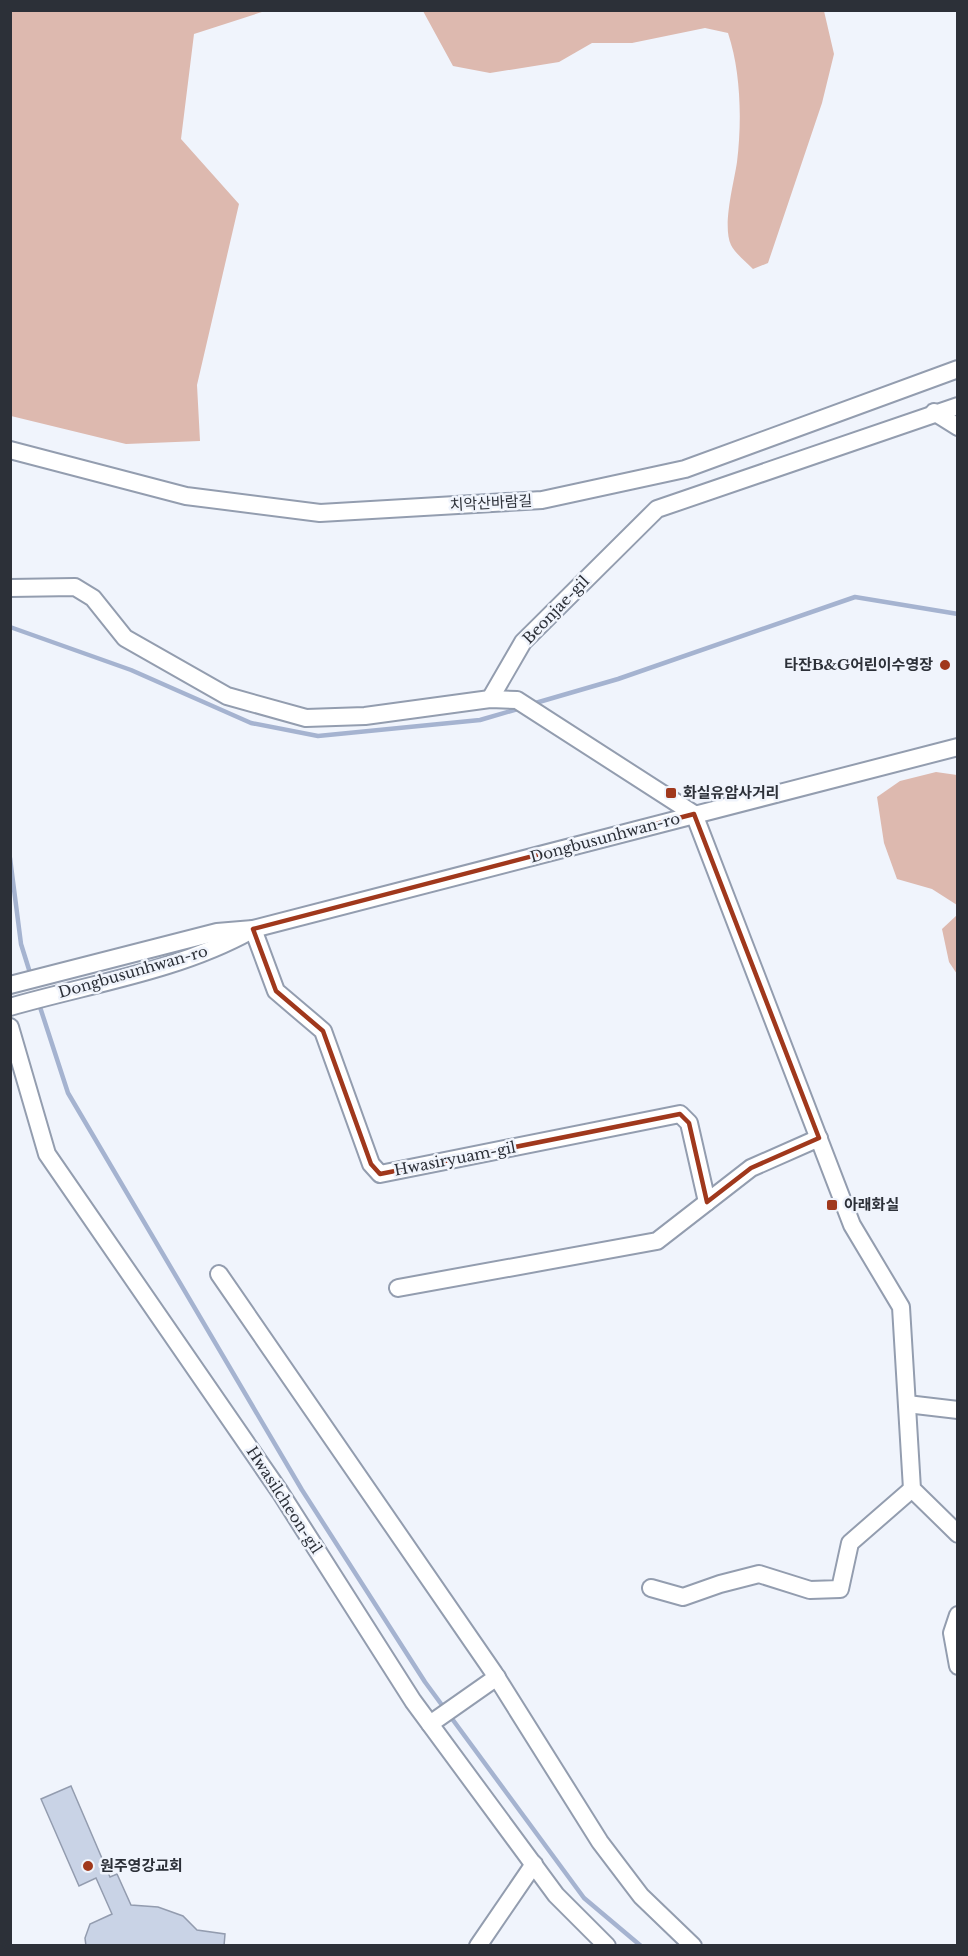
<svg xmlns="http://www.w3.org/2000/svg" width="968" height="1956" font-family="'Libre Baskerville','Noto Sans KR',serif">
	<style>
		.forest { fill: #ddb9af }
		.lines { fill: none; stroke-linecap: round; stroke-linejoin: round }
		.stream { stroke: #a5b3d0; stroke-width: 4.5 }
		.building { fill: #c9d3e6; stroke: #939caf; stroke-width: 1.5 }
		.minor-casing { stroke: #939daf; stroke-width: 20 }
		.minor { stroke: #fff; stroke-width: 16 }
		.marked { fill: none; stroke: #a0381c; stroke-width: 4.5; stroke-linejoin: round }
		.poi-dot { fill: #a0381c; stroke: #f0f4fc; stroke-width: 2 }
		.labels { text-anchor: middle; stroke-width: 5; stroke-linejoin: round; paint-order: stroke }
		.street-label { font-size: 15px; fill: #2c3038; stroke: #f0f4fc }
		.poi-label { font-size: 15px; font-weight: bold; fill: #2c3038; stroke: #f0f4fc; text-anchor: start }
	</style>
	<rect width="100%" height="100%" fill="#f0f4fc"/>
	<g class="forest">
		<path d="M10,11h255l-71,23 -13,105 58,65 -42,181 3,56 -74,3 -115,-28z"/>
		<path d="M423,11h401l10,43 -12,49 -54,160 -15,6c-7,-7 -18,-16 -22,-24 -9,-19 3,-62 6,-83 5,-41 4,-90 -9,-129l-23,-5 -73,15h-40l-33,19 -69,11 -37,-7z"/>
		<path d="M936,772l21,3v130l-25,-16 -35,-10 -13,-36 -7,-46 23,-16z"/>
		<path d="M957,915v59l-8,-12 -7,-33z"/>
	</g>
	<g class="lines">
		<g class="stream">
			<path d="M10,627l121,43 120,53 67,13 162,-16 41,-12"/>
			<path d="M532,704l86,-25 237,-82 103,17"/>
			<path d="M10,858l11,86 10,32"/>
			<path d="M39,1004l29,89 234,397 123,192 159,216 57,48"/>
		</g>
	</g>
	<path class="building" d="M71,1786l39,91 7,-3 14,31 27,2 25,9 14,14 28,4 -1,12h-138l-1,-8 5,-14 22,-10 -16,-36 -17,8 -38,-87z"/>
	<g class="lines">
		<defs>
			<g id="minor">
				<path d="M934,412l24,15"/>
				<path d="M10,450l176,46 134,17 222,-13 143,-31 273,-100"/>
				<path d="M10,588l65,-1 18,11 32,40 102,58 79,22 59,-2 125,-17 27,1 177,114"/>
				<path d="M490,699l33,-57 134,-133 301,-103"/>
				<path d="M694,814l158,411 49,82 11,182 46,45"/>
				<path d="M253,929l23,62 47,40 48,133 9,10 300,-60 9,9 18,79"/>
				<path d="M10,985l207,-53 36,-3 705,-182"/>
				<path d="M10,1007c79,-23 168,-36 240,-76"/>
				<path d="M10,1027l37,127 233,338 133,209 143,194 51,51"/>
				<path d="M219,1274l275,399 106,169 41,54 52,50"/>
				<path d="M398,1288l259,-47 94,-73 68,-30"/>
				<path d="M907,1404l51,6"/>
				<path d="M651,1588l32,9 37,-13 39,-10 51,16 30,-1 10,-46 62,-54"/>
				<path d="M958,1615l-6,18 6,33"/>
				<path d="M430,1724l67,-47"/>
				<path d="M478,1946l56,-82"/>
			</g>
		</defs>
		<use href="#minor" class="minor-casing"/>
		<use href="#minor" class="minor"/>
	</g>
	<path class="marked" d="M694,814l125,324 -68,30 -44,34 -18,-79 -9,-9 -300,60 -9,-10 -48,-133 -47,-40 -23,-62z"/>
	<g class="poi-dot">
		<circle cx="945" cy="665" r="6"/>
		<rect x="665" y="787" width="12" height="12" rx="3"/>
		<rect x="826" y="1199" width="12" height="12" rx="3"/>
		<circle cx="88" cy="1866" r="6"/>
	</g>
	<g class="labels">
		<g class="street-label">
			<text transform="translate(491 503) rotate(-3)" y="5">치악산바람길</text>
			<text transform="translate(556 610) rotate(-46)" y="5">Beonjae-gil</text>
			<text transform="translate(605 838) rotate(-15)" y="5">Dongbusunhwan-ro</text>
			<text transform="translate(133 972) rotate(-16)" y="5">Dongbusunhwan-ro</text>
			<text transform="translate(455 1159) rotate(-11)" y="5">Hwasiryuam-gil</text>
			<text transform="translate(284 1500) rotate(57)" y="5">Hwasilcheon-gil</text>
		</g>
		<g class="poi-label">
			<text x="933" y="670" text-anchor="end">타잔B&amp;G어린이수영장</text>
			<text x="683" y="798">화실유암사거리</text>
			<text x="844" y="1210">아래화실</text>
			<text x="100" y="1871">원주영강교회</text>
		</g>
	</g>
	<rect width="968" height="1956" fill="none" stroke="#2c3038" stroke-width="24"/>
</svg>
